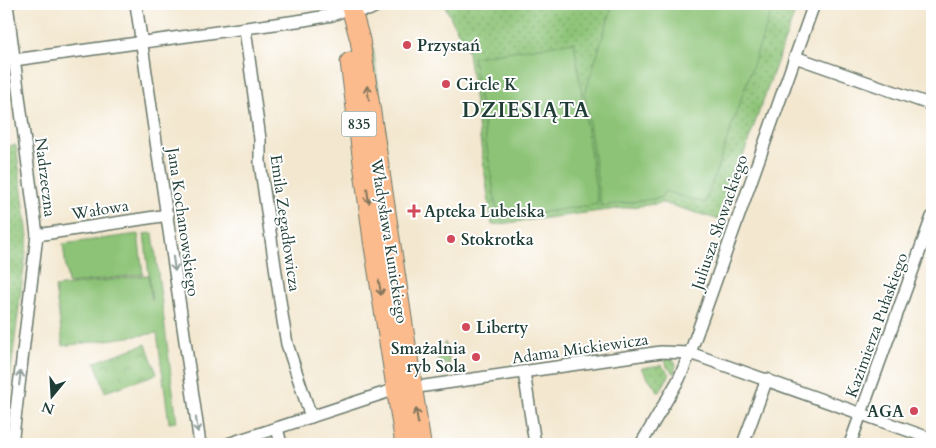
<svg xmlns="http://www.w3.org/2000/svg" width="936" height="448" font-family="Cardo,serif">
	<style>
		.grass { fill: url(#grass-dots); stroke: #568055 }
		.park { fill: url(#park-crowns); stroke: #568055 }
		.pitch { fill: #8cc376; stroke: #568055 }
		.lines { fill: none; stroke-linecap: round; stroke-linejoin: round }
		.minor-casing { stroke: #69786a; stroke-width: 14 }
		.tertiary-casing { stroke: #69786a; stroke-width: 18 }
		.primary-casing { stroke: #69786a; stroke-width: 21 }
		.minor { stroke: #fff; stroke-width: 11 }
		.tertiary { stroke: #fff; stroke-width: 15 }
		.primary { stroke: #fbbb8d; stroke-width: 19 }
		.oneway { stroke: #82765c }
		.oneway2 { stroke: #8f9e9a }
		.poi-dot { fill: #d1495b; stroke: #fff; stroke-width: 2 }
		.labels { text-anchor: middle; stroke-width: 4; stroke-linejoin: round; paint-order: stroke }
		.shield { fill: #fff; stroke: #627771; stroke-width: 1 }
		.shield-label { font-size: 15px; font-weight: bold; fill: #1f3d34 }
		.poi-label { font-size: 16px; font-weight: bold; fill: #1f3d34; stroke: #fff; text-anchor: start }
		.street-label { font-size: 16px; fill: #1f3d34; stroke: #fff }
		.district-label { font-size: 21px; font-weight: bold; letter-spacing: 1px; fill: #1f3d34; stroke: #fff }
	</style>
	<defs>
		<pattern id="grass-dots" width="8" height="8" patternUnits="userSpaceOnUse" patternTransform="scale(1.25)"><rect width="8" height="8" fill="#8cc376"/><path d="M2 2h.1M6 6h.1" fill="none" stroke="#72a062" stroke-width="1.8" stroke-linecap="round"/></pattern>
		<pattern id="park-crowns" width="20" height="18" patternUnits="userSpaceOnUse" patternTransform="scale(1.25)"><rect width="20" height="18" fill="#8cc376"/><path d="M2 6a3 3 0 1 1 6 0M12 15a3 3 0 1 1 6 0" fill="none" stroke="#72a062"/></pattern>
	</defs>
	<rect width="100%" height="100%" fill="#fff"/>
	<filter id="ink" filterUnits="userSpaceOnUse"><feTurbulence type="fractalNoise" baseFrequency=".02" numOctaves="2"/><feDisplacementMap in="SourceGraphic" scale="10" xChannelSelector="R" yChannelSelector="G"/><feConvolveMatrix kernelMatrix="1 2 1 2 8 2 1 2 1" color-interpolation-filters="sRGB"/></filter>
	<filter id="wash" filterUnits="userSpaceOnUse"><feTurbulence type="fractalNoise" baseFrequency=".0096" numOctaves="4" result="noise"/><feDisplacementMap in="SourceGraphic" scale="20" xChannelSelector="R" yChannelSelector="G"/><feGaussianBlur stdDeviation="1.12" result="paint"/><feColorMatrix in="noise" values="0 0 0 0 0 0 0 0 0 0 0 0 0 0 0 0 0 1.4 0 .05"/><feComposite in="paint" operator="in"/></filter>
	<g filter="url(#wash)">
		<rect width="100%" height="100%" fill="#f3e7cf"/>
		<g class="grass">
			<path d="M444,4h354l-78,216 -57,-17 -171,22 -24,-172z"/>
			<path d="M369,44l4,3 13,95 -3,-4z"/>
			<path d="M16,145l12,91 -24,190v-279z"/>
			<path d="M445,342l5,22h-8l-4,-3z"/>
			<path d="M665,358l8,1 3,4 -1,11 -8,-7z"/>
			<path d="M661,365l9,9 -11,19 -18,-25z"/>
		</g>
		<path class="park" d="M146,344l11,30 -52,18 -10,-30z"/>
		<g class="pitch">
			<path d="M613,4h161l-69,199 -41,-12 -3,7 -60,8 -16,-112z"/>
			<path d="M574,42l24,162 -100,15 -25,-162z"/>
			<path d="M153,233l24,189 -8,1 -12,-90 -94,13 -8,-59 93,-12 4,26 -8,-67z"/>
			<path d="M138,234l5,40 -75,10 -5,-40z"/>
		</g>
	</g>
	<g filter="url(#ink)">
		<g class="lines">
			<defs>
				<g id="minor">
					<path d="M7,4l30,231 -25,209"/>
					<path d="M136,4l64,440"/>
					<path d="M927,4l5,2"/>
					<path d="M245,29l15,110v24l23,158 4,23 24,73"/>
					<path d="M795,57l137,48"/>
					<path d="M14,60l290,-40 28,-5 18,-7"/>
					<path d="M37,235l131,-20"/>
					<path d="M524,372l11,72"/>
					<path d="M277,428l4,16"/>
					<path d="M228,444l162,-53 271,-39 29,1 242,86"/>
					<path d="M641,444l38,-65 11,-26 124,-349"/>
					<path d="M743,444l24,-65"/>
					<path d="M850,444l82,-227"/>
				</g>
				<path id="tertiary" d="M350,8h18l8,-4"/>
				<g id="primary">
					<path d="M350,4l10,36 61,404"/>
					<path d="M350,62l23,178 32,204"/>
				</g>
			</defs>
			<use href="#minor" class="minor-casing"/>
			<use href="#tertiary" class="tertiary-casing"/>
			<use href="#primary" class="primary-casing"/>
			<use href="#minor" class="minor"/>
			<use href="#tertiary" class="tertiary"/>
			<use href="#primary" class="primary"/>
		</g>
		<defs><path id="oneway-shaft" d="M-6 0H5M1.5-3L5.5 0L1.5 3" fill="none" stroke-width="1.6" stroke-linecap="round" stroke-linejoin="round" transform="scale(1.25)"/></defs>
		<g class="oneway">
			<use href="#oneway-shaft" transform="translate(368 93) rotate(-98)"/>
			<use href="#oneway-shaft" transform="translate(368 196) rotate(83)"/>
			<use href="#oneway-shaft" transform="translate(380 288) rotate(81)"/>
			<use href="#oneway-shaft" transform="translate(417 416) rotate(-98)"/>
		</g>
		<g class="oneway2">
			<use href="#oneway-shaft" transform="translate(174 264) rotate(82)"/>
			<use href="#oneway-shaft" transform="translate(20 378) rotate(-83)"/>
			<use href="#oneway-shaft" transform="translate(197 425) rotate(82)"/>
		</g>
	</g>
	<g class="poi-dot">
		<circle cx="407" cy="45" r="5"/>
		<circle cx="446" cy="84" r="5"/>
		<path d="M411.5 203.5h5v5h5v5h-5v5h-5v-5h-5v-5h5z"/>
		<circle cx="451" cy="239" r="5"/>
		<circle cx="466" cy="327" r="5"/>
		<circle cx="476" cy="357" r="5"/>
		<circle cx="914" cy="411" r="5"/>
	</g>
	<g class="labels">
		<rect class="shield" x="341.5" y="111.5" width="35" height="25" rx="4"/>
		<g class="shield-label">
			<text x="359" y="129">835</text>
		</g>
		<g class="poi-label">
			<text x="417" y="51">Przystań</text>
			<text x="456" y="90">Circle K</text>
			<text x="424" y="217">Apteka Lubelska</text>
			<text x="461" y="245">Stokrotka</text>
			<text x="476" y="333">Liberty</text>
			<text x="466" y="354" text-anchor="end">Smażalnia<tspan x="466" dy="18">ryb Sola</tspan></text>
			<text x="904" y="417" text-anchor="end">AGA</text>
		</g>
		<g class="street-label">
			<text transform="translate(46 177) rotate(83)" y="6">Nadrzeczna</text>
			<text transform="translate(100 209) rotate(-9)" y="6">Wałowa</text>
			<text transform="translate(184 222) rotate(82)" y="6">Jana Kochanowskiego</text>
			<text transform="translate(719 222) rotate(-71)" y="6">Juliusza Słowackiego</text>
			<text transform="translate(286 223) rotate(82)" y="6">Emila Zegadłowicza</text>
			<text transform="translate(390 241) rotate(81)" y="6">Władysława Kunickiego</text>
			<text transform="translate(876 325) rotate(-70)" y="6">Kazimierza Pułaskiego</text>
			<text transform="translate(580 348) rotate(-8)" y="6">Adama Mickiewicza</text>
		</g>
		<g class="district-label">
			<text x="526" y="117">DZIESIĄTA</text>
		</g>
	</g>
	<rect width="936" height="448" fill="none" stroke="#fff" stroke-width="20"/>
	<g transform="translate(52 396) rotate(198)" stroke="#ffffff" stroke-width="4" paint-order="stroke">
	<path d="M0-4L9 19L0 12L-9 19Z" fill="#1f3d34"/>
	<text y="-8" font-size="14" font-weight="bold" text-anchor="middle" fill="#1f3d34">N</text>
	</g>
</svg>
